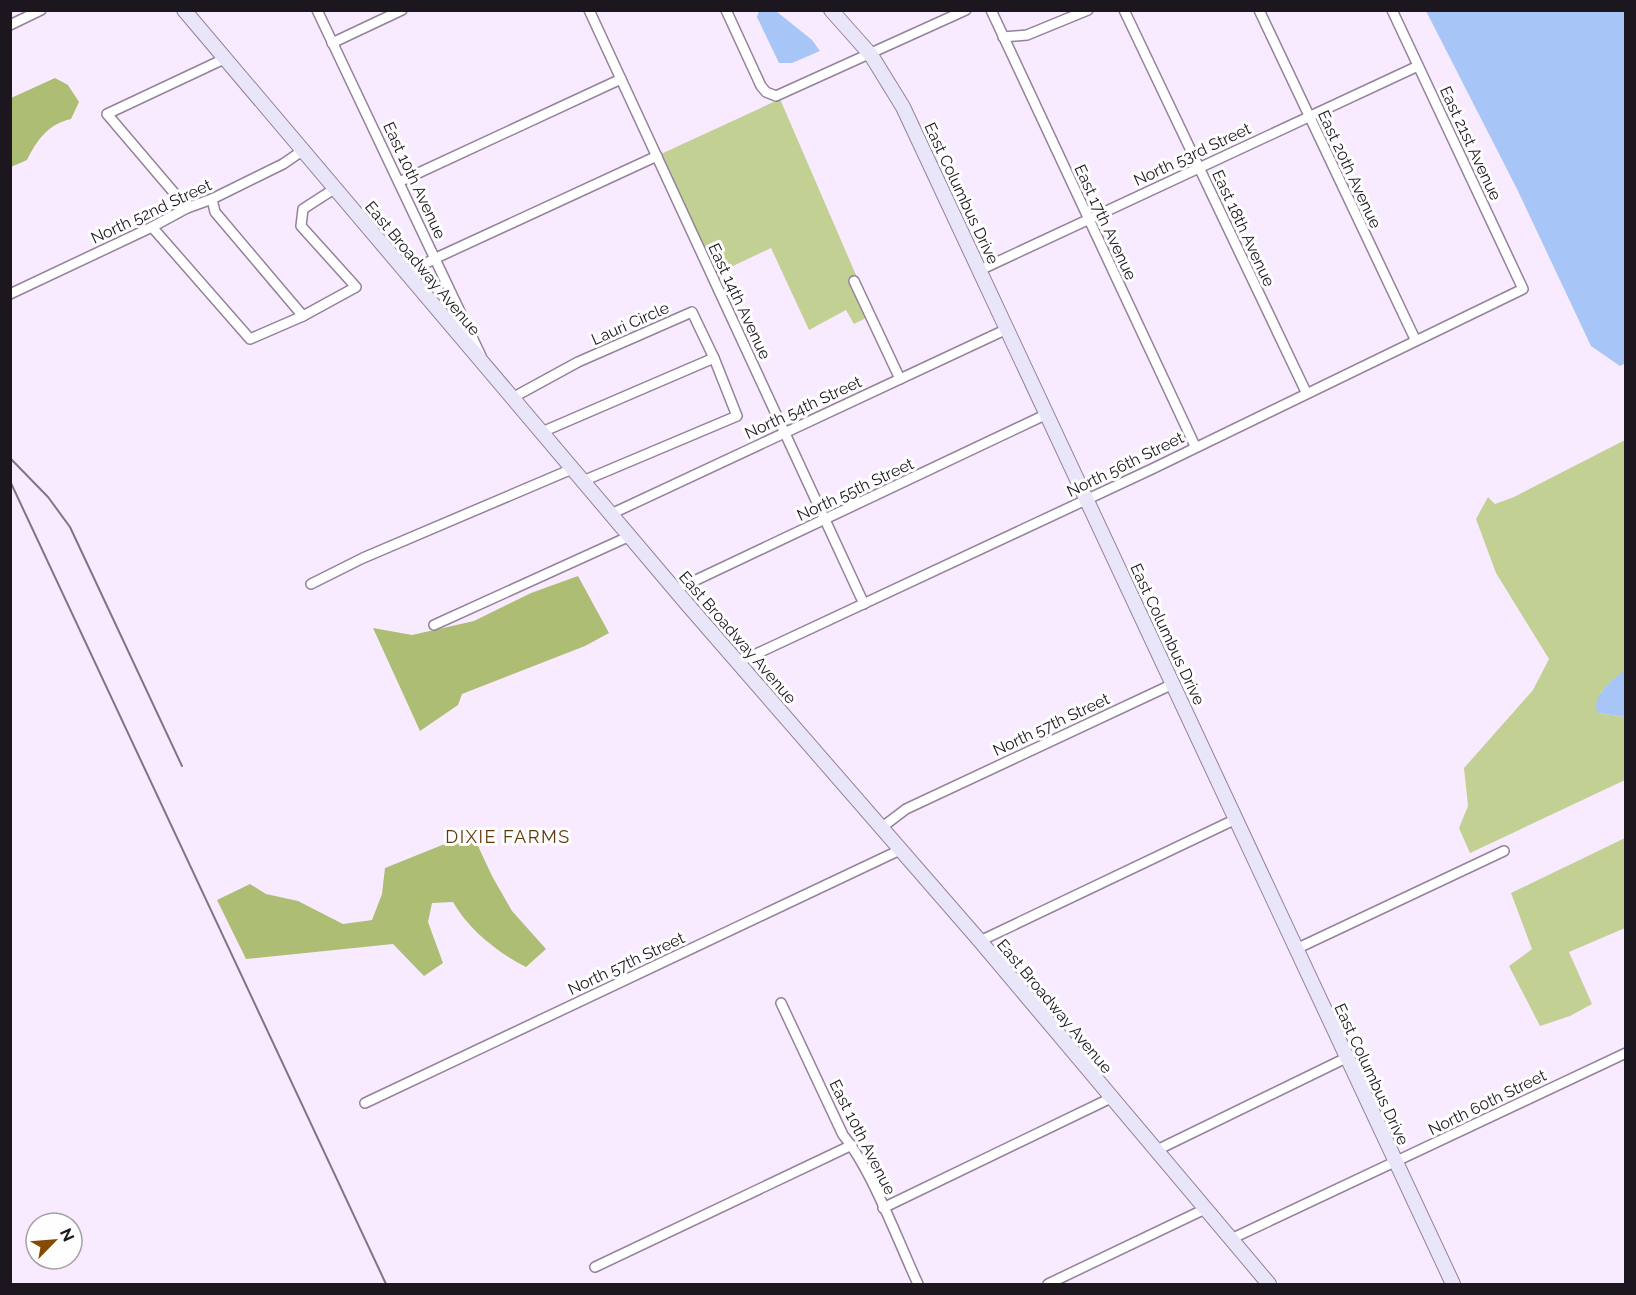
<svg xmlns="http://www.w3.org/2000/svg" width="1636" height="1295" font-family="Raleway,sans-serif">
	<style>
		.green { fill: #c3d094 }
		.forest { fill: #aebd74 }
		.water { fill: #a7c5f7 }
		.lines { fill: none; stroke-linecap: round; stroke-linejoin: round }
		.street-casing { stroke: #938299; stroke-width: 12 }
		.secondary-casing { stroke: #938299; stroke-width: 16 }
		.street { stroke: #fff; stroke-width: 9 }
		.secondary { stroke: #eae6fa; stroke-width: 14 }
		.rail { stroke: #7f7583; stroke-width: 2 }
		.labels { text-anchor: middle; stroke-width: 6; stroke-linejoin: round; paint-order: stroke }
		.street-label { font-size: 16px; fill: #1c161f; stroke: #fefefe }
		.neighbourhood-label { font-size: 18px; letter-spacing: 1.5px; fill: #5f3709; stroke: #fefefe }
	</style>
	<rect width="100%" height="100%" fill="#f9ebff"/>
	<g class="green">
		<path d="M780,99l76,176 -8,4 18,39 -12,6 -8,-14 -37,20 -38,-82 -55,26 -55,-120z"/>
		<path d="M1625,440v230l-24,22 -3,21 27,4v63l-155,73 -11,-25 9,-22 -4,-38 69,-78 16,-31 -53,-86 -20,-54 12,-22 7,7 19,-7z"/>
		<path d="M1625,838v90l-56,24 23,52 -22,12 -30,10 -31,-60 23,-17 -21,-56z"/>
	</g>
	<g class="forest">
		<path d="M55,78l13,7 11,17 -8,17c-23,5 -34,21 -44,41l-16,7v-69z"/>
		<path d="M578,576l31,57 -24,13 -123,48 -4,11 -38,26 -47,-103 39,7 62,-14 57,-28z"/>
		<path d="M472,833l20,43 20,35 34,38 -20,18c-28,-14 -58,-38 -73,-65l-21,1 -4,19 15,41 -19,13 -31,-32 -147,15 -29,-59 33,-16 16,10 32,7 45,23 29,-4 10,-26 3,-26z"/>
	</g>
	<g class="water">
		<path d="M759,11h17l36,29 8,11 -28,12h-13l-22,-46z"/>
		<path d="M1426,11h199l1,352 -6,3 -29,-20 -74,-157z"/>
		<path d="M1625,670v47l-27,-4c-9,-15 16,-35 27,-43z"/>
	</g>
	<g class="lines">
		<defs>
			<g id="street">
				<path d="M317,10l164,346"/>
				<path d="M589,10l275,594"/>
				<path d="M726,10l35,76 5,6 10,4 190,-86"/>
				<path d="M991,10l204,436"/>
				<path d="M1124,10l182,382"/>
				<path d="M1259,10l156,329"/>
				<path d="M10,25l31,-15"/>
				<path d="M1003,37l24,-2 61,-25"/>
				<path d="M332,43l70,-33"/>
				<path d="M399,182l222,-103"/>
				<path d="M212,199l3,13 88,104"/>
				<path d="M187,208l-80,-94 117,-55"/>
				<path d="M152,227l98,112 53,-23 53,-29 -55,-61 2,-17 31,-20"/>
				<path d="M980,270l438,-204"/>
				<path d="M409,276l12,-10 15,-8 221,-102"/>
				<path d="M854,281l46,98"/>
				<path d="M10,294l142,-67 35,-19 25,-9 71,-35 19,-13"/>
				<path d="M512,398l66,-36 114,-50 22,46 23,58 -154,65"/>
				<path d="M542,432l172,-74"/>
				<path d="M611,514l396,-185"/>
				<path d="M311,584l52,-26 209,-89"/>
				<path d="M675,590l372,-176"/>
				<path d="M434,625l196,-89"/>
				<path d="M739,662l413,-193 371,-180 -131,-279"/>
				<path d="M881,828l25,-19 267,-125"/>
				<path d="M980,941l256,-122"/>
				<path d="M1296,949l208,-98"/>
				<path d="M781,1003l62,132c29,35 55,106 75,149"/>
				<path d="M365,1103l535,-253"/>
				<path d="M1157,1150l189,-92"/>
				<path d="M883,1208l228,-110"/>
				<path d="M1231,1239l395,-186"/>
				<path d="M595,1267l257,-122"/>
				<path d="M1048,1284l157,-75"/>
			</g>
			<g id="secondary">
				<path d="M184,10l503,594 293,337 289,343"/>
				<path d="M831,10l40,45 32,52 550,1177"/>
			</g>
		</defs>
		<use href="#street" class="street-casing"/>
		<use href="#secondary" class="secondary-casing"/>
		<use href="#street" class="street"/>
		<use href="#secondary" class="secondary"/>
		<g class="rail">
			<path d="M10,458l38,39 22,30 112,239"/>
			<path d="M10,481l376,803"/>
		</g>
	</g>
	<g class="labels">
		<g class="street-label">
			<text transform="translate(1471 143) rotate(65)" y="6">East 21st Avenue</text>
			<text transform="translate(1192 154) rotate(-25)" y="6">North 53rd Street</text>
			<text transform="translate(1350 169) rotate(65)" y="6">East 20th Avenue</text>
			<text transform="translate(415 180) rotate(65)" y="6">East 10th Avenue</text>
			<text transform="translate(962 193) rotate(65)" y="6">East Columbus Drive</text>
			<text transform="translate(151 211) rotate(-25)" y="6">North 52nd Street</text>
			<text transform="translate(1106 222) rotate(65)" y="6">East 17th Avenue</text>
			<text transform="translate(1244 228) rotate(65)" y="6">East 18th Avenue</text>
			<text transform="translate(423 268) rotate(50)" y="6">East Broadway Avenue</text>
			<text transform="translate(740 301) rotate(65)" y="6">East 14th Avenue</text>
			<text transform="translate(630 323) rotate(-24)" y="6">Lauri Circle</text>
			<text transform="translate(803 407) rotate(-25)" y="6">North 54th Street</text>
			<text transform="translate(1125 464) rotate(-26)" y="6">North 56th Street</text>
			<text transform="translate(855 489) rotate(-25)" y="6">North 55th Street</text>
			<text transform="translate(1168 634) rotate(65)" y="6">East Columbus Drive</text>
			<text transform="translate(738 637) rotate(49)" y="6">East Broadway Avenue</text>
			<text transform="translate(1051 724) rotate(-25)" y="6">North 57th Street</text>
			<text transform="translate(626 963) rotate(-25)" y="6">North 57th Street</text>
			<text transform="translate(1055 1006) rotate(50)" y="6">East Broadway Avenue</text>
			<text transform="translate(1372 1074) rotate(65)" y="6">East Columbus Drive</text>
			<text transform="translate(1487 1102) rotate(-26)" y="6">North 60th Street</text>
			<text transform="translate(863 1137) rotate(63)" y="6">East 10th Avenue</text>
		</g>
		<g class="neighbourhood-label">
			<text x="508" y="843">DIXIE FARMS</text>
		</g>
	</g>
	<rect width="1636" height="1295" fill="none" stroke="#1c161f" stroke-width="24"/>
	<g transform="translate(54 1241) rotate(65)"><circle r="28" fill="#fefefe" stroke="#a4a1a5" stroke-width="1.5"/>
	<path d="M0-4.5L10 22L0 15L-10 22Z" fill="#844b00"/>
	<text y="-9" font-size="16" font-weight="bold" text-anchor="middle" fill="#1c161f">N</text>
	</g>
</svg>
